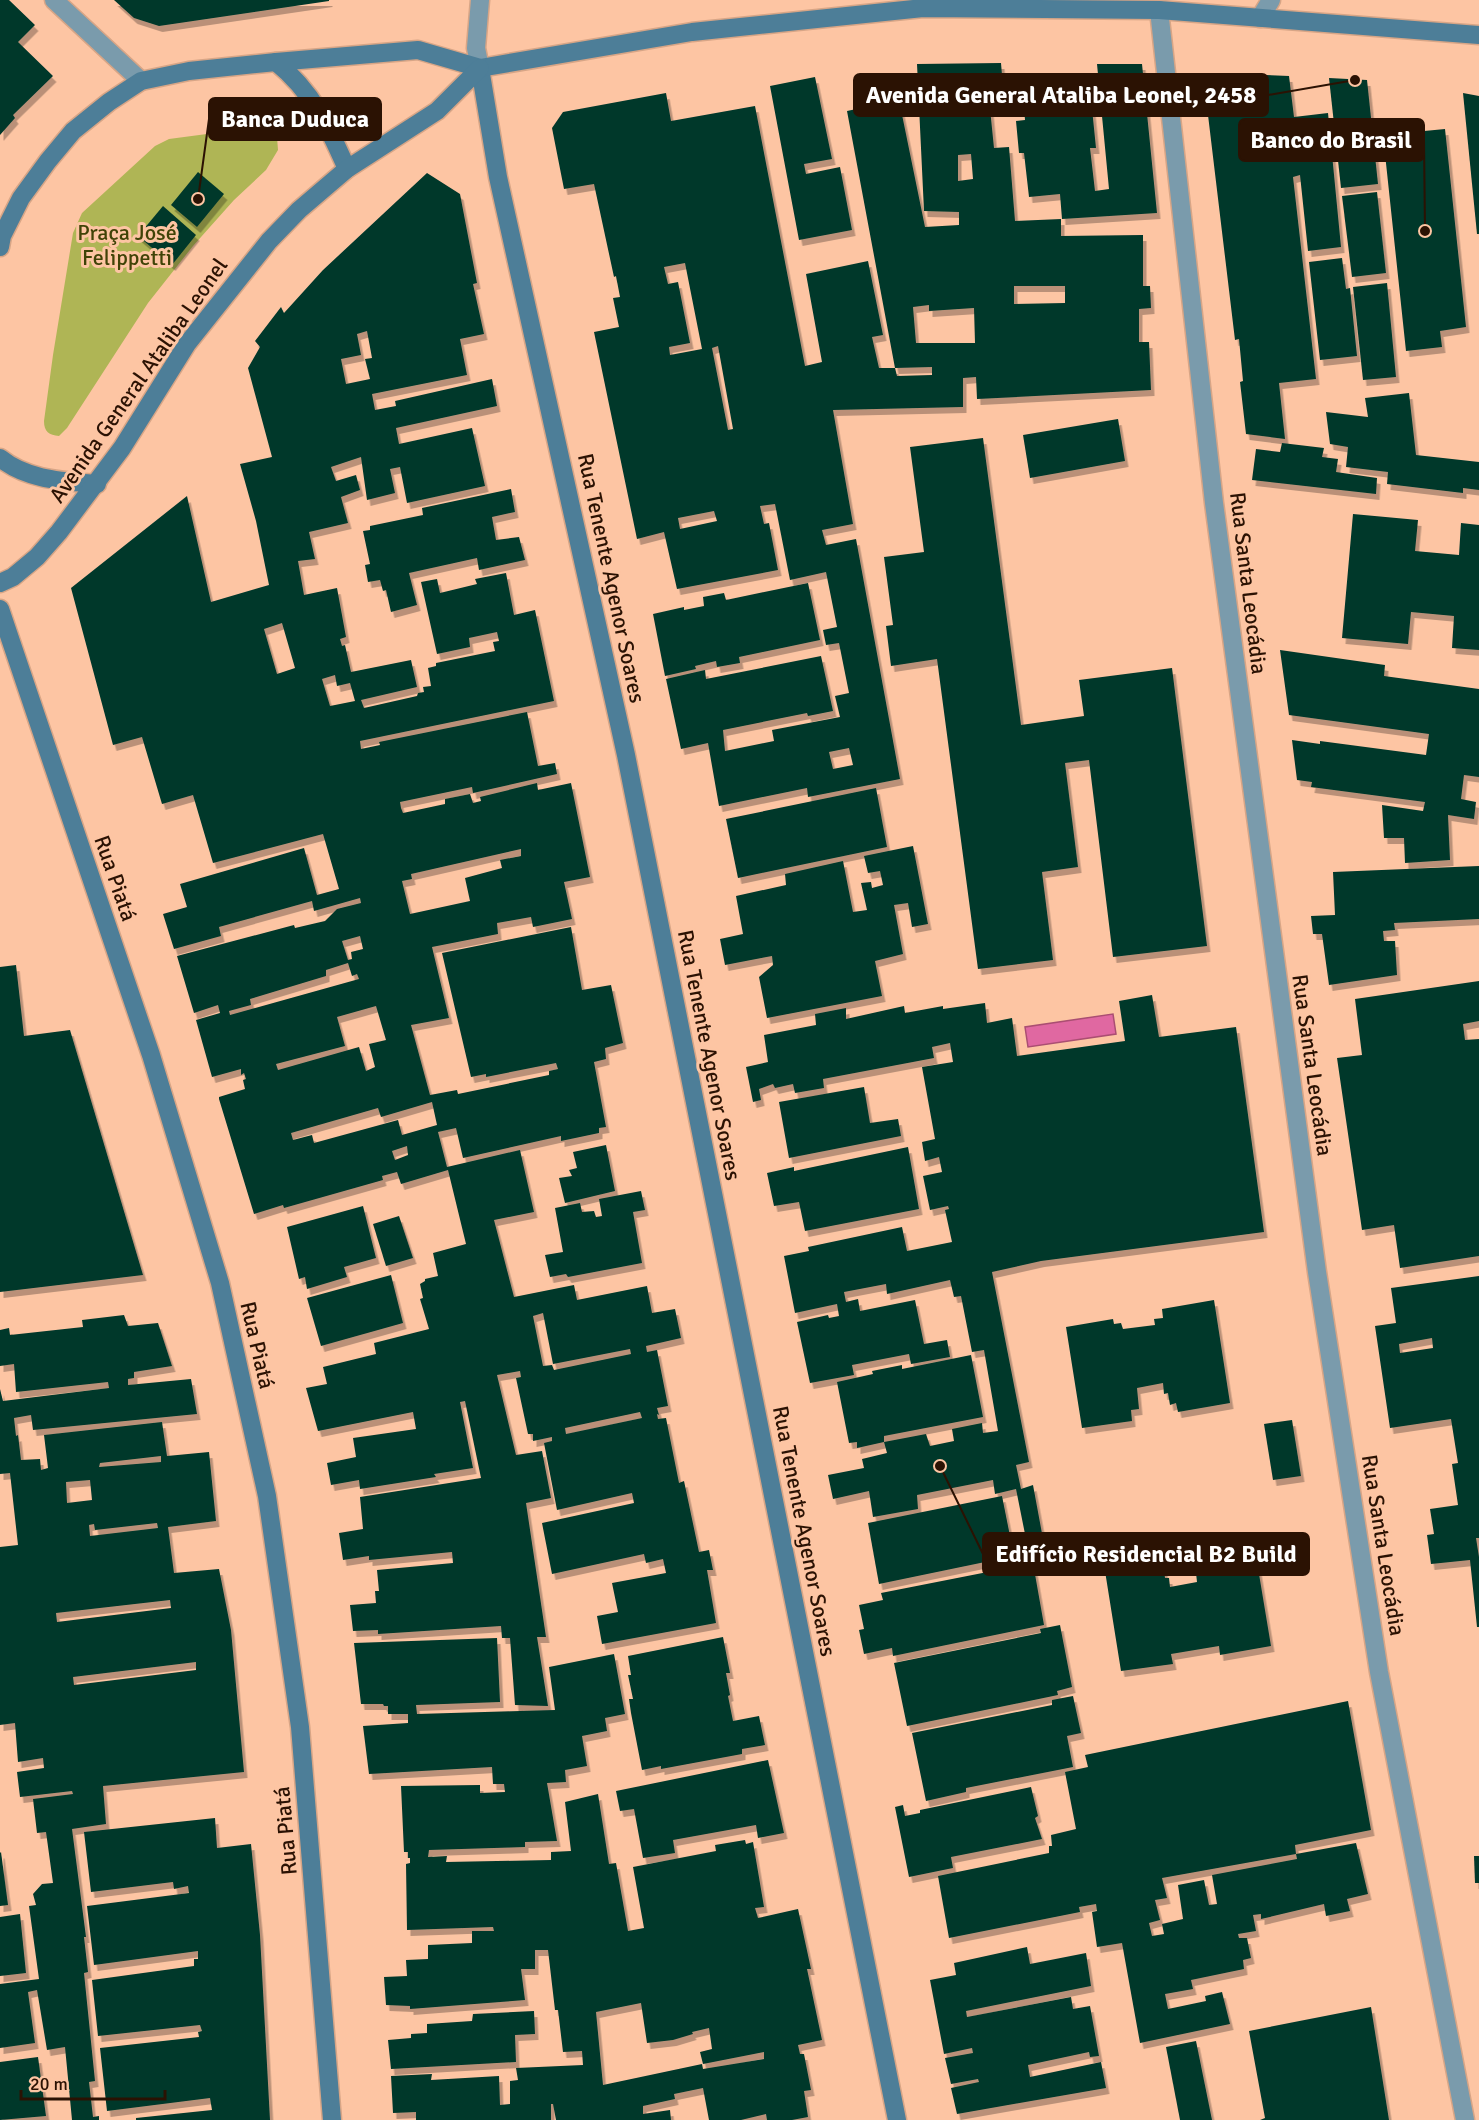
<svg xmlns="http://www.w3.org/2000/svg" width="1479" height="2120" font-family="Signika,sans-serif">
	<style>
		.green { fill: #afb555 }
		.water { fill: #e068a1; stroke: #aa4e72; stroke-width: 1.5 }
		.building { fill: #00372b; fill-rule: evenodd; filter: url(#shadow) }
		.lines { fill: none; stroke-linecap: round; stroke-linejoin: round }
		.lane-casing { stroke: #d7a586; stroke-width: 21 }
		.street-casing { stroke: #d7a586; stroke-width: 21 }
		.secondary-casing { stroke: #d7a586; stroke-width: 21 }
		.lane { stroke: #7a9bac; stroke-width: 18 }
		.street { stroke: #7a9bac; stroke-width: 18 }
		.secondary { stroke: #4d7e98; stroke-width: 18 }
		.labels { text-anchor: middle; stroke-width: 6; stroke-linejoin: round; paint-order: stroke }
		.park-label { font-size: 22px; fill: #404307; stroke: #fdc5a3 }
		.street-label { font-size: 22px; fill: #2b1203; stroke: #fdc5a3 }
		.leader { fill: none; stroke: #2b1203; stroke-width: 2 }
		.callout-dot { fill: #2b1203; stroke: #fdc5a3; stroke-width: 2 }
		.callout { fill: #2b1203; stroke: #2b1203; stroke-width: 2 }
		.callout-label { font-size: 24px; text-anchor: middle; font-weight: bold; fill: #fff }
	</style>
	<defs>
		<filter id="shadow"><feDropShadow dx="3.5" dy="6" stdDeviation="0" flood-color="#0004"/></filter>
	</defs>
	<rect width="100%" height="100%" fill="#fdc5a3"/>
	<path class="green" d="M260,127l13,2 4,8 1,13 -12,20 -32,30 -41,46 -45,57 -81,125 -8,8c-10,-1 -15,-4 -15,-15l9,-66 20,-122 9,-20 73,-67 14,-7z"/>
	<path class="water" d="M1113,1014l3,20 -88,13 -3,-20z"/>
	<g class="building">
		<path d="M0,0h9l26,25 -17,17 35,34 -40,39 2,3 -15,17z"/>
		<path d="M114,0h215v1l-170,25 -25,-8z"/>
		<path d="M1001,63l2,24 -15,2 6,59 15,-1 6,74 46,-2v17l82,-1v51h7l1,22 -12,1v33h10l2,48 -174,9 -1,-22 -13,1v29l-130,3 20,114 -31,6 4,15 30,-6 44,240 -92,18 -1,-9 -88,18 -11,-63 -27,6 -15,-70 39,-9 1,9 115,-23 12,55 -25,5 -1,-3 -84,17 2,21 49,-10 -2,-11 68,-13 -5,-21 14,-3 -10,-50 -13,2 -3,-15 14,-3 -11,-55 -36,8 -15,-76 -15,2 4,18 5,-1 9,47 -101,19 -13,-57 -27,7 -43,-207 25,-5 -6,-29 7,-1 -4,-21 -2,1 -20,-93 -30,5 -12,-61 11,-16 103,-19 5,28 84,-15 50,260 17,-4 -16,-88 62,-13 15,74 -11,2 7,31h16l2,8 35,-1v-8l-37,1 -48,-257 52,-11 26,127 34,-2v-13l-35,-1 -7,-147zM971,154l2,25 -15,2v-26zM685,263l17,86 -32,6 -1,-8 21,-4 -12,-61 -10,2 -4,-17zM1014,286h51v17l-51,1zM929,305v6l45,-3 1,35h-59l-3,-36zM718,346l15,83 -5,1 -16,-82zM714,511l3,10 -37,8 -2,-11zM849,748l4,17 -20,4 -4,-17z"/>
		<path d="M1097,64h45l15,149 -95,6 -2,-25 -31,3 -5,-44h-5l-3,-32 9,-1 -2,-25 29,-3 38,-3 6,59h-6l5,43 14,-2z"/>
		<path d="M1221,73l68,3 5,41 34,-4 13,134 -33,4 -8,-76 -7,2 23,202 -37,4 6,56 -39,-5 -6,-52 3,-1 -4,-42 -4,1 -30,-250z"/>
		<path d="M815,77l17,82 -28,5 2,10 34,-7 12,63 -53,10 -29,-154z"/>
		<path d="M1329,78l38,2 11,104 -37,4z"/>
		<path d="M1463,93l16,3v138h-2z"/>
		<path d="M1445,129l21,198 -26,4 2,16 -36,4 -23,-216z"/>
		<path d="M198,172l26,22 -27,33 -26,-22z"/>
		<path d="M427,173l33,21 17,89 -4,1 11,50 -24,5 7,36 -95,19 3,16 21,-4 -1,-5 97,-22 5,27 -101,22 3,16 73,-16 13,58 -78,17 -7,-36 -10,2 5,24 -28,7 -6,-43 -30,10 5,14 20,-6 4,15 -19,7 7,26 -39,9 6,27 -17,2 6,34 33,-7 9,49 -6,2 2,7 3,-1 6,27 60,-12 6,27 -56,13 3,8 53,-12 1,-3 6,-1 -1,-5 8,-1 -3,-18 8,-2v-3l59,-12 -2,-9 6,-1 -2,-9 -28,6 1,9 -33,7 -16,-72 16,-3 3,14 37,-9 -2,-5 31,-6 8,42 21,-5 19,91 -194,40 1,8 19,-4 -1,-3 148,-30 11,54 17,-3 2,11 -84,19 -1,-6 -72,15 1,6 2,5 42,-9v-5l25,-5 3,9 8,-2 -1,-4 57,-14 1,7 33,-7 19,94 -26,5 8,37 -39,8 -2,-10 -34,6 1,11 -66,13 17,71 -38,7 19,70 27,-5 1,4 91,-19v-4l9,-2 -2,-6 -70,14v-3l-15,3 -29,-124 129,-26 11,63 29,-5 12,58 -18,5 1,11 -12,3 12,65 -7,1v5l-38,8v-5l-98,22 -7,-30 -18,4 9,35 73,-17 14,62 -40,8 20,77 60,-12 3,15 70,-14 5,27 23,-4 6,29 -35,8 1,6 10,-2 11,56 -11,2 2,7 -2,-1 1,5 8,-1 13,65 5,-2 15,71 10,-2 4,20h-6l9,53 -114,21 -5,-28 21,-4 -6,-29 54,-10 -3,-14 -17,4 -2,-9 -92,20 -10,-51 92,-20 -2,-10 -75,17 -13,-67 8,-2v-4l-19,4v-7h-5l-12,-56 5,-1 -1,-6 -23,4 19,80 26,-4 9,47 -25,5 20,134h-9l11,69 -33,-1 -5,-67h-8l-1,-12 -123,8v-4l-25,1 -3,-26 26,-2 -1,-12h4l-2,-21 76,-7 -1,-11 -83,8v-4l-26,4 -4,-27 24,-4 -3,-32 121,-19 -16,-77 -5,1 13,66 -39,6 2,3 -76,12 -1,-9 -28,5 -4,-22 29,-6 -3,-19 63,-9 -3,-17 -95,19 -12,-43 21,-4 -4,-17 53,-13 -2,-11 55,-14 -9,-30 3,-1 -3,-14 5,-3v-2l13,-3 -5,-23 33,-9 -18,-74 -47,14 -4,-12 -15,4 1,4 -99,28 -1,-3 -29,9 -35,-115v-2l26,-8 -2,-9 3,-1 -2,-6 -3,2v-6l-29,8 -16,-57 24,-7 -2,-8 -24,8 -17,-57 117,-31 1,3 30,-7 12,-12 24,-6 -1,-5 -46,13 -2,-10 -93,26 2,9 -47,13 -11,-35 24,-7 -7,-23 124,-36 13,47 22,-6 -16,-55 -110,29 -20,-68 -31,9 -20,-67 -29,8 -42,-157 116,-92 24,106 58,-17 -13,-64 -16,-57 32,-7 -24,-89 12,-21 -5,-6 26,-34 3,6 39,-43zM367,331l5,27 -7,1 5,20 -24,5 -5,-25 20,-4 -4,-21zM282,623l13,45 -18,6 -13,-45zM335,675l2,11 13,-3 5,18 -25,5 -8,-27zM521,849v7l-21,4 2,8 -37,10 5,23 -60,13 -8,-33 10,-2 -1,-5zM360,936l3,13 -12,3 1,7 -4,1 -6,-19zM348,963l4,13 5,-2 2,5 -129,36 -1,-4 22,-6 -1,-6 76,-23v-6zM376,1006l10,34 -17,4 6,23 -9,4 -7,-24 -81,23 -2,-6 69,-18 -8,-29zM432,1102l5,23 -35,10 -4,-15 -84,23 -2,-8 -19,5 -2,-7 87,-25 3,9zM407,1146l1,9 -13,5 -3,-9zM543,1313l10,51 77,-15 1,5 -77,16 -2,-5 -9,1 -10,-50zM640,1412l2,6 -76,16 -1,-6z"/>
		<path d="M1377,192l9,81 -34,4 -10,-81z"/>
		<path d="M163,206l33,29 -24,30 -34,-29z"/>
		<path d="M1342,258l4,31 4,-1 7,68 -37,4 -11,-98z"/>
		<path d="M1387,283l9,94 -33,3 -10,-93z"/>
		<path d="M1409,393l7,62 63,7v28l-16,-2v5l-76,-9 1,-12 -42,-5 2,-20 -18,-3 -4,-32 42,5 -3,-19z"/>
		<path d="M1118,419l7,42 -95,17 -7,-43z"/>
		<path d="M983,438l38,287 63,-9 -5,-36 93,-12 35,278 -94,11 -24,-197 -24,3 13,104 -36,5 11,88 -75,9 -41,-310 -46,7 -5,-40 7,-1 -9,-68 40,-5 -14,-105z"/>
		<path d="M1282,443l42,5 -2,9 16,2 -2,13 41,6 -1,16 -124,-14 4,-31 24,3z"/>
		<path d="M511,489l4,23 -23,5 4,23 23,-3 6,23 -46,10 -2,-12 -68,15 8,32 -26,7 -5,-22 -3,1 -3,-11 -12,2 -3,-17 5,-1 -7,-33 7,-1v-4l53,-11 -1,-7z"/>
		<path d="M1353,514l65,6 -3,31 44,4 2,-32 18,2v125l-27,-2 2,-32 -43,-4 -3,32 -66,-6z"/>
		<path d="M808,583l12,57 -81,17 1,6 -23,4 -1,-6 -21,5 1,3 -31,7 -12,-62 31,-7v3l20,-4 -1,-9 21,-4 2,7z"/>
		<path d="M1280,650l105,15 -1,11 95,13v88l-15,-2 -3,24 15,3 -2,17 -26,-4 2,45 -45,3 -1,-25h-20l-2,-33 41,6 2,-9 -114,-15 1,-5 -15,-2 -5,-40 28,4v-3l106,14 3,-21 -140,-19z"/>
		<path d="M876,788l11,59 -149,31 -12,-59z"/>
		<path d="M913,846l15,78 -16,3 -4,-24 -14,2 9,49 -28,7 7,35 -115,22 -8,-41 14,-12 -1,-9 -47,9 -5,-26 23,-5 -7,-38 50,-11 -1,-11 58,-13 10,51 14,-2 -6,-27 10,-1 1,6 11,-3 -3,-14 -12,2 -4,-17z"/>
		<path d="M1479,866v53l-85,4 1,7 -12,1 1,10h11l2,34 -68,10 -7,-51h-9l-2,-18 24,-1 -2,-43z"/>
		<path d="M16,965l8,71 46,-6 73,245 -143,17v-325z"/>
		<path d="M1479,981v40l-16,3 2,16 14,-1v217l-79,12 -6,-43 -32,5 -25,-172 25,-3 -7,-56z"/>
		<path d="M1152,995l7,42 77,-10 28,205 -223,29 -49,11 37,190 -13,3 5,24 12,-4 13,70 -16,4 -14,-70 -21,5 -2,-14 -76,15 1,14 -45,8 -4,-26 -36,8 -5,-24 36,-7 -2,-9 25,-6 -3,-11 42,-8 4,12 24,-5 -2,-12 30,-6 1,10 15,-2 -14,-81 -12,2 -11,-56 -7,1 -4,-17 -63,14 -1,-10 -42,8 2,10 12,-3 2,12 55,-11 9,44 23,-4 3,17 -39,7 -2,-10 -57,11 2,10 -44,8 -13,-61 31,-7 1,3 10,-2 -2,-12 -42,9 -11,-57 25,-5 -1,-4 94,-20 5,24 45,-9 -7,-32 4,-1 -1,-3 -18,4 -7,-34 19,-4 -3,-15 -14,4 -3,-19 13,-3 -13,-72 31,-5 -3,-19 -18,4 2,11 -111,21 1,9 -29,5 -2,-9 -18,4 -2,-4 -14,5 2,11 -8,2 -7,-35 22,-5 -4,-27 52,-10 -1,-11 31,-6v11l58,-13 1,7 38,-7v3l42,-6 2,20 25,-5 5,38 108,-15 -6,-40z"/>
		<path d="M864,1087l6,36 28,-4 3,17 -112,22 -10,-56z"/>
		<path d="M606,1145l9,46 -50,12 -6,-25 13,-2 -3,-6 8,-2 -4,-16z"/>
		<path d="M908,1147l11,62 -114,22 -6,-29 -25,4 -7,-33 27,-6v4z"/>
		<path d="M641,1191l4,19 -12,2 9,51 -74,14 -2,-3 -16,3 -5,-22 18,-3 -8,-44 25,-5 2,9 12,-1 2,6 6,-1 -3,-17z"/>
		<path d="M363,1206l13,52 -32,9 3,10 -40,12 -2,-12 -6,2 -12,-52z"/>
		<path d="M399,1216l14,42 -27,8 -13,-42z"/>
		<path d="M391,1275l12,48 -82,23 -14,-48z"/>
		<path d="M1479,1276v262h-3l3,19v70h-2l-7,-67 -39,4 -4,-29 7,-1 -4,-25 28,-4 -6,-41 6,-1 -7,-44 -61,9 -15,-102 21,-3 -5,-35zM1432,1338l1,10 -33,5 -1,-9z"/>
		<path d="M1214,1300l16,103 -52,9 -2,-9 -6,2 -2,-12 -4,1 -1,-11 -26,5 2,21 -8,1 1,11 -50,7 -16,-101 47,-8 1,5 7,-1 2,6 32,-4 -1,-6 9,-1 -1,-9z"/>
		<path d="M124,1315l4,11 30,-3 14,43 -38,6v6l-6,1v6l63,-6 6,35 -164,16 -2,-15 -17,3 2,18 2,-1 3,25 19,-1 1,11 7,-2 -4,-33 118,-13 5,34 42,-4 7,69 -48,6 6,46 45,-4 12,61 13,142 -141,14 3,38 -34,5 14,108h-2l4,35 -4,1 11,108 -6,1 4,35 6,-1v4h-27l-7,-73 -18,3 -10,-60 -9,2 7,51 -35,5v-64l39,-5 -10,-73 7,-1 -3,-11 9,-10 11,-1 -7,-51 -9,1 -4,-34 40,-5 -1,-3 -52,6 -3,-25 27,-4 -1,-10 -25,4 -3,-39 -15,2v-178l18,-2 -8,-72 -10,1v-85l3,12 106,-13 -1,-6 -92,10 -2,-28 -14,2v-36l9,-2 1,7 73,-8 -1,-7zM161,1456v6l-62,5 1,-4zM90,1480l2,20 -25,3 -1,-21zM157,1523l1,5 -68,8 -1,-11 5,-1 1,6zM170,1600l1,8 -114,14 -1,-9zM196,1662v8l-122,15 -1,-8z"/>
		<path d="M971,1355l12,62 -99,19v6l-27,6v-6l-8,1 -12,-61 36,-8 -1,-3 30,-6v4z"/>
		<path d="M1292,1420l9,56 -28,4 -9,-56z"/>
		<path d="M1002,1496l12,60 -135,28 -11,-61z"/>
		<path d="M1254,1544l17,102 -51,9 -1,-9 -48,8 2,10 -52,7 -16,-100 52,-9 2,9 5,-2 1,9h4l1,9 27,-5 -1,-9 4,-1 -1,-9h3v-10z"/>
		<path d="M1033,1563l11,62 -151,31 -1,-8 -28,6 -5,-24 5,-1 -5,-24 24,-5 -2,-7z"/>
		<path d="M1060,1625l12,62 -15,4 1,4 -151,31 -13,-63 147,-30 -1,-4z"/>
		<path d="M723,1637l7,36h-4l4,22 -2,1 5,25 26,-5 6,29 -23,4v5l-81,15v-3l-19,4 -11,-57 -2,-14h4l-5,-24h3l-3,-19z"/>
		<path d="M497,1638l3,64 -84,3 1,9 138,-4 -6,-43 65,-13 11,60 -20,4 2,13 -25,5 5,30 -22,4 1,12 -19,1 10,58 -32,1v5l-96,3 -1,7 19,-1 -1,6 105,-2v-8l20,-1 -6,-49 33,-8 11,70 7,-1 12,68 16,-3 -11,-61 83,-16 -1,-6 30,-5 1,4 7,-2 11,65 -9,1 3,10 40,-9 13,60h-4l15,71 -24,5 2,9h4l7,36 -7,1 4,26 -16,3h-25l-1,-6 -25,6h-32l-6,-32 -29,6 1,5 -32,7v8l27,-4 1,10h-115l-3,-16h-2v16h-135v-8l-23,1 -2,-37 41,-2 -1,6 68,-4 1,29 10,-1v-23l8,-1 -2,-12 67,-3 -1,-14 -19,1 -5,-42h-3l-7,-60h-13v19h-14l4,31 -115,9v-3l-24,-1 -2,-28 23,-1 -1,-16 22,-1v-14l44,-2v-12h22l-1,-4 -86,3 -1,-66 4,-1v-5h-2v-6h-4l-3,-66 79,-1v8l25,-1 -1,-8h-11l-1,-17 -123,7 -6,-48 45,-3v-9h-20v-8h-4l-1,-2h-22l-7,-61zM641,2003l6,40 26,-3 20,-6 -1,-2 17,-4 3,21 -12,3 3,12 61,-12v7l-61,10 -1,-5 -99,21 -7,-73z"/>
		<path d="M1073,1696l8,37 -14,3 6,31 -107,21v4l-40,9 -14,-68 140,-28v-5z"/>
		<path d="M1348,1701l23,129 -76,15 1,9 -134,24 5,20 -12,2 5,20 -11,3 3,13 12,-2 -2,-10 21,-5 -5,-34 26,-5 5,25 8,-1 -5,-29 85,-16 -1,-5 60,-11 12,51 -21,5 3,12 -24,5 -2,-12 -63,15v-5l-8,1 3,16 -18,3 1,4h8l4,20 -8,2 1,9 -53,11 2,9 -28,5 3,15 38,-8 -1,-5 17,-4 8,32 -90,19 -18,-100 -25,4 -5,-35 5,-1 -1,-7 -17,3 1,5 -131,26 -11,-62 111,-23v-7h3l-1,-11 25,-6 -11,-57 23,-5 -3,-12z"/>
		<path d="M768,1760l16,73 -26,5 -2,-13 -83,15 2,13 -32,5 -9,-49 -14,2 -4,-20z"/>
		<path d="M1031,1787l7,29 -3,2 7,21 -91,18 2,11 -44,9 -14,-70 8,-2 2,11 15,-3v-3z"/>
		<path d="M215,1818l2,30 34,-4 9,91 10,185h-134v-2l76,-8 -2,-12 -103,13 -7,-63 99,-11 -1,-5 4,-1 -2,-6 -102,11 -6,-56 102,-14v-7h4v-8l-104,14 -7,-59 102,-13 -1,-7 -14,3 -1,-7 -82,10 -7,-60z"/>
		<path d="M1,1852l7,53 -8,1v-53z"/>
		<path d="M1474,1856h5v27h-4z"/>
		<path d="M20,1914l6,59 -26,3v-59z"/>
		<path d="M1027,1947l3,17 56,-11 5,33 -125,25 1,6 104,-20 2,12 17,-3 9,50 -9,1 -1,-5 -61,13 2,12 71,-15 5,26 -149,26 -6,-26 28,-6 -1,-3 -27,5 -6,-26 28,-5 -1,-5 -28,6 -14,-74 26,-5 -2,-12z"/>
		<path d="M1371,2007l18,113h-129l5,-2 -16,-87z"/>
		<path d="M534,2011l1,23 -20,1 1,27 -125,7 -3,-29 23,-2v-4l16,-1v-9l45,-3 1,-7z"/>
		<path d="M1196,2041l16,79h-32l-14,-73z"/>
		<path d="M38,2057l8,59 -46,4v-58z"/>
	</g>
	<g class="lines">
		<defs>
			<path id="lane" d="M1260,18l11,-18"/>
			<g id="street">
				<path d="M54,0l87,81"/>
				<path d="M1159,10l55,493 103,769 62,400 86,448"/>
				<path d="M480,68l-4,-20 4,-48"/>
			</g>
			<g id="secondary">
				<path d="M276,62c37,30 52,64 71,107"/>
				<path d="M480,68l18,109 128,578 271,1365"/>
				<path d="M0,247l2,-11 19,-38 27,-37 25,-30 36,-29 32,-21 48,-10 87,-9 142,-12 62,18 212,-36 231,-24 236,2 320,25"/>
				<path d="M0,458c27,22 63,23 97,26"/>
				<path d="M0,583l13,-6 24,-20 22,-25 63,-84 65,-104 82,-103 30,-31 48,-41 90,-58 43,-43"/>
				<path d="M0,609l151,446 69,228 47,213 33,231 32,393"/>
			</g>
		</defs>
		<use href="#lane" class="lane-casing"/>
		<use href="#street" class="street-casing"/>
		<use href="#secondary" class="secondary-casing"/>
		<use href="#lane" class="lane"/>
		<use href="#street" class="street"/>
		<use href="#secondary" class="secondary"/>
	</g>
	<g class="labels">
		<g class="park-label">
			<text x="127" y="240">Praça José<tspan x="127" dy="25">Felippetti</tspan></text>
		</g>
		<g class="street-label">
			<text transform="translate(138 380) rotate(-55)" y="8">Avenida General Ataliba Leonel</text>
			<text transform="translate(612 578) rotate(78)" y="8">Rua Tenente Agenor Soares</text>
			<text transform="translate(1249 583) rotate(83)" y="8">Rua Santa Leocádia</text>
			<text transform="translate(116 878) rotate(71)" y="8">Rua Piatá</text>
			<text transform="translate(710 1055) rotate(79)" y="8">Rua Tenente Agenor Soares</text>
			<text transform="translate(1313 1065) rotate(82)" y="8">Rua Santa Leocádia</text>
			<text transform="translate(258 1345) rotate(77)" y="8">Rua Piatá</text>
			<text transform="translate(805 1531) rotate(79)" y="8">Rua Tenente Agenor Soares</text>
			<text transform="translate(1384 1545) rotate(81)" y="8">Rua Santa Leocádia</text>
			<text transform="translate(285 1831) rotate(-95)" y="8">Rua Piatá</text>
		</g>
	</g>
	<path class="leader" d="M1355 80L1268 95M198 199L209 119M1425 231L1424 140M940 1466L983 1554"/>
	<g class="callout-dot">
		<circle cx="1355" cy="80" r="6"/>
		<circle cx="198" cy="199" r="6"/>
		<circle cx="1425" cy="231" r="6"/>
		<circle cx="940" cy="1466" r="6"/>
	</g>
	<g class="callout">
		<rect x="854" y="74" width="414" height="42" rx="6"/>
		<rect x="209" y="98" width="172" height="42" rx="6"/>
		<rect x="1239" y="119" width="185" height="42" rx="6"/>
		<rect x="983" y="1533" width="326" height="42" rx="6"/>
	</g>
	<g class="callout-label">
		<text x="1061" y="103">Avenida General Ataliba Leonel, 2458</text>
		<text x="295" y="127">Banca Duduca</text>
		<text x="1331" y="148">Banco do Brasil</text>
		<text x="1146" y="1562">Edifício Residencial B2 Build</text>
	</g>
	<path d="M21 2090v9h144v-9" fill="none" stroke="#2b1203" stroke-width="3"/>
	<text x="30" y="2090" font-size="18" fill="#2b1203" stroke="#fdc5a3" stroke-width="4.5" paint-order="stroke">20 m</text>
</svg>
